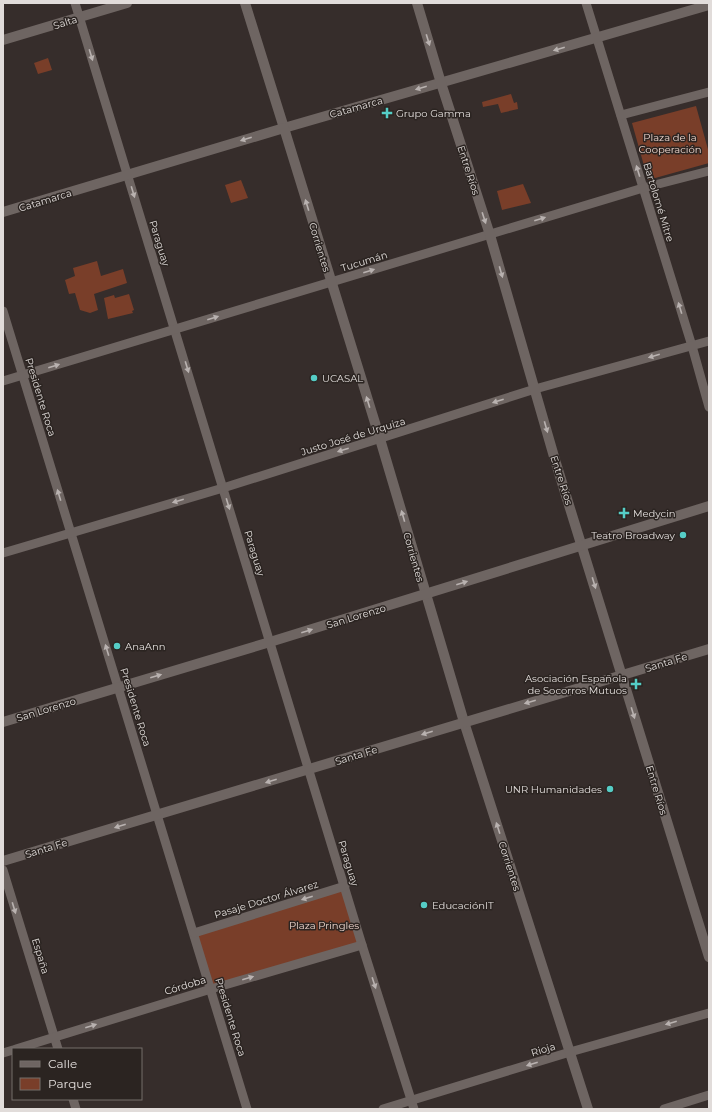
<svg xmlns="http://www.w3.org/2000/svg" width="712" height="1112" font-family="Montserrat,sans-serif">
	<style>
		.green { fill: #793e29 }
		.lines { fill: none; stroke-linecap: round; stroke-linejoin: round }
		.minor { stroke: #6e6562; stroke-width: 9 }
		.tertiary { stroke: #6e6562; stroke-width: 10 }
		.secondary { stroke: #6e6562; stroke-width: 10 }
		.oneway { fill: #b9b2b0 }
		.poi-dot { fill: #55cdc6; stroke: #2b2421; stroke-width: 1.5 }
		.labels { text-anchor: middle; stroke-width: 3; stroke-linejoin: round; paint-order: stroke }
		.street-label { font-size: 10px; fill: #e1dcda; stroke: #2b2421 }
		.poi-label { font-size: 10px; fill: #e1dcda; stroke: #2b2421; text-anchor: start }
		.park-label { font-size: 10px; fill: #f0d7ce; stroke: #2b2421 }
	</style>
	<rect width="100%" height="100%" fill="#362d2b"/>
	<g class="green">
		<path d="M48,58l4,12 -14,4 -4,-11z"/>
		<path d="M511,94l3,9 3,-1 1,7 -17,4 -3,-9 -15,3 -1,-5z"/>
		<path d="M696,106l13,47v10l-61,17 -16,-57z"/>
		<path d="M241,180l7,18 -17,5 -6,-18z"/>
		<path d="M523,184l8,19 -29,7 -5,-19z"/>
		<path d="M97,261l4,15 22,-7 4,14 -33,11 4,16 -8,3 -10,-3 -5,-17 -6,1 -4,-14 10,-4 -2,-8z"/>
		<path d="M129,294l5,16 -2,1 1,2 -25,6 -4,-21 10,-3 1,3z"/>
		<path d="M345,886l17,59 -151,44 -17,-56z"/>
	</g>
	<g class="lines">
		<g class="minor">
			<path d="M75,3l287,942 52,164"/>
			<path d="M586,3l106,343 17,61"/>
			<path d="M621,115l88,-23"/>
			<path d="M3,311l244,798"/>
			<path d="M3,381l640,-193 66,-17"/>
			<path d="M3,553l220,-65 312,-99 174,-48"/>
			<path d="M3,870l55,179"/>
			<path d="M194,933l151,-47"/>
			<path d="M16,1049l195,-60 151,-44"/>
			<path d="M3,1053l10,-3"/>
			<path d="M73,1099l3,10"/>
			<path d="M383,1109l187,-57 139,-39"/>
			<path d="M664,1109l45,-14"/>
		</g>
		<path class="tertiary" d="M245,3l39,125 425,-123"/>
		<g class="secondary">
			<path d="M417,3l24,80 49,152 65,225 154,497"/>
			<path d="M3,40l124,-37"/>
			<path d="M3,212l281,-84 96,311 84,283 124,387"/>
			<path d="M3,722l267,-80 439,-136"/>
			<path d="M3,861l706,-212"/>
		</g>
	</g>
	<defs><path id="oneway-solid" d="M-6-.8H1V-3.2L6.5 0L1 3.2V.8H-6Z"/></defs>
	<g class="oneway">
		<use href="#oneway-solid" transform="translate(428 40) rotate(73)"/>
		<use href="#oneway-solid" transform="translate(559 49) rotate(164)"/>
		<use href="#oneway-solid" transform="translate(91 55) rotate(73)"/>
		<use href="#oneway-solid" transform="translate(421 88) rotate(164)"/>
		<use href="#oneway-solid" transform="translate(246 139) rotate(163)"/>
		<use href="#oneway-solid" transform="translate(638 171) rotate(-107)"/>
		<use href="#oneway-solid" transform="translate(133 192) rotate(73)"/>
		<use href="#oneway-solid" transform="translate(307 205) rotate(-107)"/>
		<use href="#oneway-solid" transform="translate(484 218) rotate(72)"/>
		<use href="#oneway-solid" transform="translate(540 219) rotate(-17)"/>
		<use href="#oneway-solid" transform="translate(369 271) rotate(-17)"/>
		<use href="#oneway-solid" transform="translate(501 272) rotate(74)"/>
		<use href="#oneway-solid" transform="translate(680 308) rotate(-107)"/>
		<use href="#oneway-solid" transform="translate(213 318) rotate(-17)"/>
		<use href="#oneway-solid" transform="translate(654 356) rotate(164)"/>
		<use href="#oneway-solid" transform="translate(54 366) rotate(-17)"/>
		<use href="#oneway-solid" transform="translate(187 367) rotate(73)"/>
		<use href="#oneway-solid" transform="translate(498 401) rotate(162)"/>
		<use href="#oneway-solid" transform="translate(368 402) rotate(-107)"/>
		<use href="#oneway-solid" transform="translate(546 427) rotate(74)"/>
		<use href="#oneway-solid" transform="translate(343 450) rotate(163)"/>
		<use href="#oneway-solid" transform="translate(59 495) rotate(-107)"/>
		<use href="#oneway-solid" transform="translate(178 501) rotate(164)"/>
		<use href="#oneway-solid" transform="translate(228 504) rotate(73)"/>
		<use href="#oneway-solid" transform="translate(403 516) rotate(-106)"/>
		<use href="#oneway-solid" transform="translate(462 583) rotate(-17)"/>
		<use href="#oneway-solid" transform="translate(594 583) rotate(73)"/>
		<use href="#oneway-solid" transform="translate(307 631) rotate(-17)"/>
		<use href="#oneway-solid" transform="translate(107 650) rotate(-107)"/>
		<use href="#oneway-solid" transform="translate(156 676) rotate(-16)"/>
		<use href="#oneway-solid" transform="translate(530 702) rotate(164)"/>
		<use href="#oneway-solid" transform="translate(633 713) rotate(73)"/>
		<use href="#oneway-solid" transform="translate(427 733) rotate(163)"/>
		<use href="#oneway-solid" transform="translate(271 781) rotate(163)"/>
		<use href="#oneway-solid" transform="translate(120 826) rotate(163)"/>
		<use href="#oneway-solid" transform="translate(498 828) rotate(-108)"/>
		<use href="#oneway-solid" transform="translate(307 898) rotate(163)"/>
		<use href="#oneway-solid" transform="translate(14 908) rotate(73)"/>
		<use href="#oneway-solid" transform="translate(248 978) rotate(-16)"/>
		<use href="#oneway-solid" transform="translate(374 983) rotate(72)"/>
		<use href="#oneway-solid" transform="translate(671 1023) rotate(164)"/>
		<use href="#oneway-solid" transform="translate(91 1026) rotate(-17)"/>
		<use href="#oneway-solid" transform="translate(532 1064) rotate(163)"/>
	</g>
	<g class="poi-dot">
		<path d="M385 107h4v4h4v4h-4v4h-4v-4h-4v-4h4z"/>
		<circle cx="314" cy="378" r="4"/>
		<path d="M622 507h4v4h4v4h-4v4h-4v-4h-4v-4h4z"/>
		<circle cx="683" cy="535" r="4"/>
		<circle cx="117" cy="646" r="4"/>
		<path d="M634 678h4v4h4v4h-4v4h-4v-4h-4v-4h4z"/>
		<circle cx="610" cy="789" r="4"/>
		<circle cx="424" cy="905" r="4"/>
	</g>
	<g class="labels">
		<g class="street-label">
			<text transform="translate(65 22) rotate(-17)" y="4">Salta</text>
			<text transform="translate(356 107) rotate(-16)" y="4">Catamarca</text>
			<text transform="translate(469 170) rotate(72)" y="4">Entre Ríos</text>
			<text transform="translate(45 200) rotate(-17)" y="4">Catamarca</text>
			<text transform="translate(659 202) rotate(73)" y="4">Bartolomé Mitre</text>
			<text transform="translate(160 243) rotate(73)" y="4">Paraguay</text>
			<text transform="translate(320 247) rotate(73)" y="4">Corrientes</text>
			<text transform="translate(364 261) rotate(-17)" y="4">Tucumán</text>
			<text transform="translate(41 397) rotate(73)" y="4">Presidente Roca</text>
			<text transform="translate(353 436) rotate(-17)" y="4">Justo José de Urquiza</text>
			<text transform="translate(562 480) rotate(72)" y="4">Entre Ríos</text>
			<text transform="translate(255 553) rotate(73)" y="4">Paraguay</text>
			<text transform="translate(414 557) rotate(74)" y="4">Corrientes</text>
			<text transform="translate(356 616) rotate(-17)" y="4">San Lorenzo</text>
			<text transform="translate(666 662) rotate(-17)" y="4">Santa Fe</text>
			<text transform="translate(136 707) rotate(73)" y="4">Presidente Roca</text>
			<text transform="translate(46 709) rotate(-17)" y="4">San Lorenzo</text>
			<text transform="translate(356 755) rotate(-17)" y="4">Santa Fe</text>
			<text transform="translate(657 790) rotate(73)" y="4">Entre Ríos</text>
			<text transform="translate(46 848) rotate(-17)" y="4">Santa Fe</text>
			<text transform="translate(349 863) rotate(73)" y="4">Paraguay</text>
			<text transform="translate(510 866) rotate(72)" y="4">Corrientes</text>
			<text transform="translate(266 899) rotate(-17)" y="4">Pasaje Doctor Álvarez</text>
			<text transform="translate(41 956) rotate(73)" y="4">España</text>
			<text transform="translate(185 985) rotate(-17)" y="4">Córdoba</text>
			<text transform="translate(231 1017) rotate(73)" y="4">Presidente Roca</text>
			<text transform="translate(543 1049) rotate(-17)" y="4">Rioja</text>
		</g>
		<g class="poi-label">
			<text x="396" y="117">Grupo Gamma</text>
			<text x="322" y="382">UCASAL</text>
			<text x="633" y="517">Medycin</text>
			<text x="675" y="539" text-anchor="end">Teatro Broadway</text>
			<text x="125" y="650">AnaAnn</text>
			<text x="627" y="682" text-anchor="end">Asociación Española<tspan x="627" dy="12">de Socorros Mutuos</tspan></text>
			<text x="602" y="793" text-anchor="end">UNR Humanidades</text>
			<text x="432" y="909">EducaciónIT</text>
		</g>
		<g class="park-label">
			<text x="670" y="141">Plaza de la<tspan x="670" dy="12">Cooperación</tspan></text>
			<text x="324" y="929">Plaza Pringles</text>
		</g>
	</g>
	<rect width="712" height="1112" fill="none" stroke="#e1dcda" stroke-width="8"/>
	<rect x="12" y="1048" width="130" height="52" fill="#2b2421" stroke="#746e6b"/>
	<rect x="20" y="1061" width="20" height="6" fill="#6e6562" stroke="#746e6b"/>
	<text x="48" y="1068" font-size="12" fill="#e1dcda">Calle</text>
	<rect x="20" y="1078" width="20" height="12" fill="#793e29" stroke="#746e6b"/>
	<text x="48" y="1088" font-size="12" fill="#e1dcda">Parque</text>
</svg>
